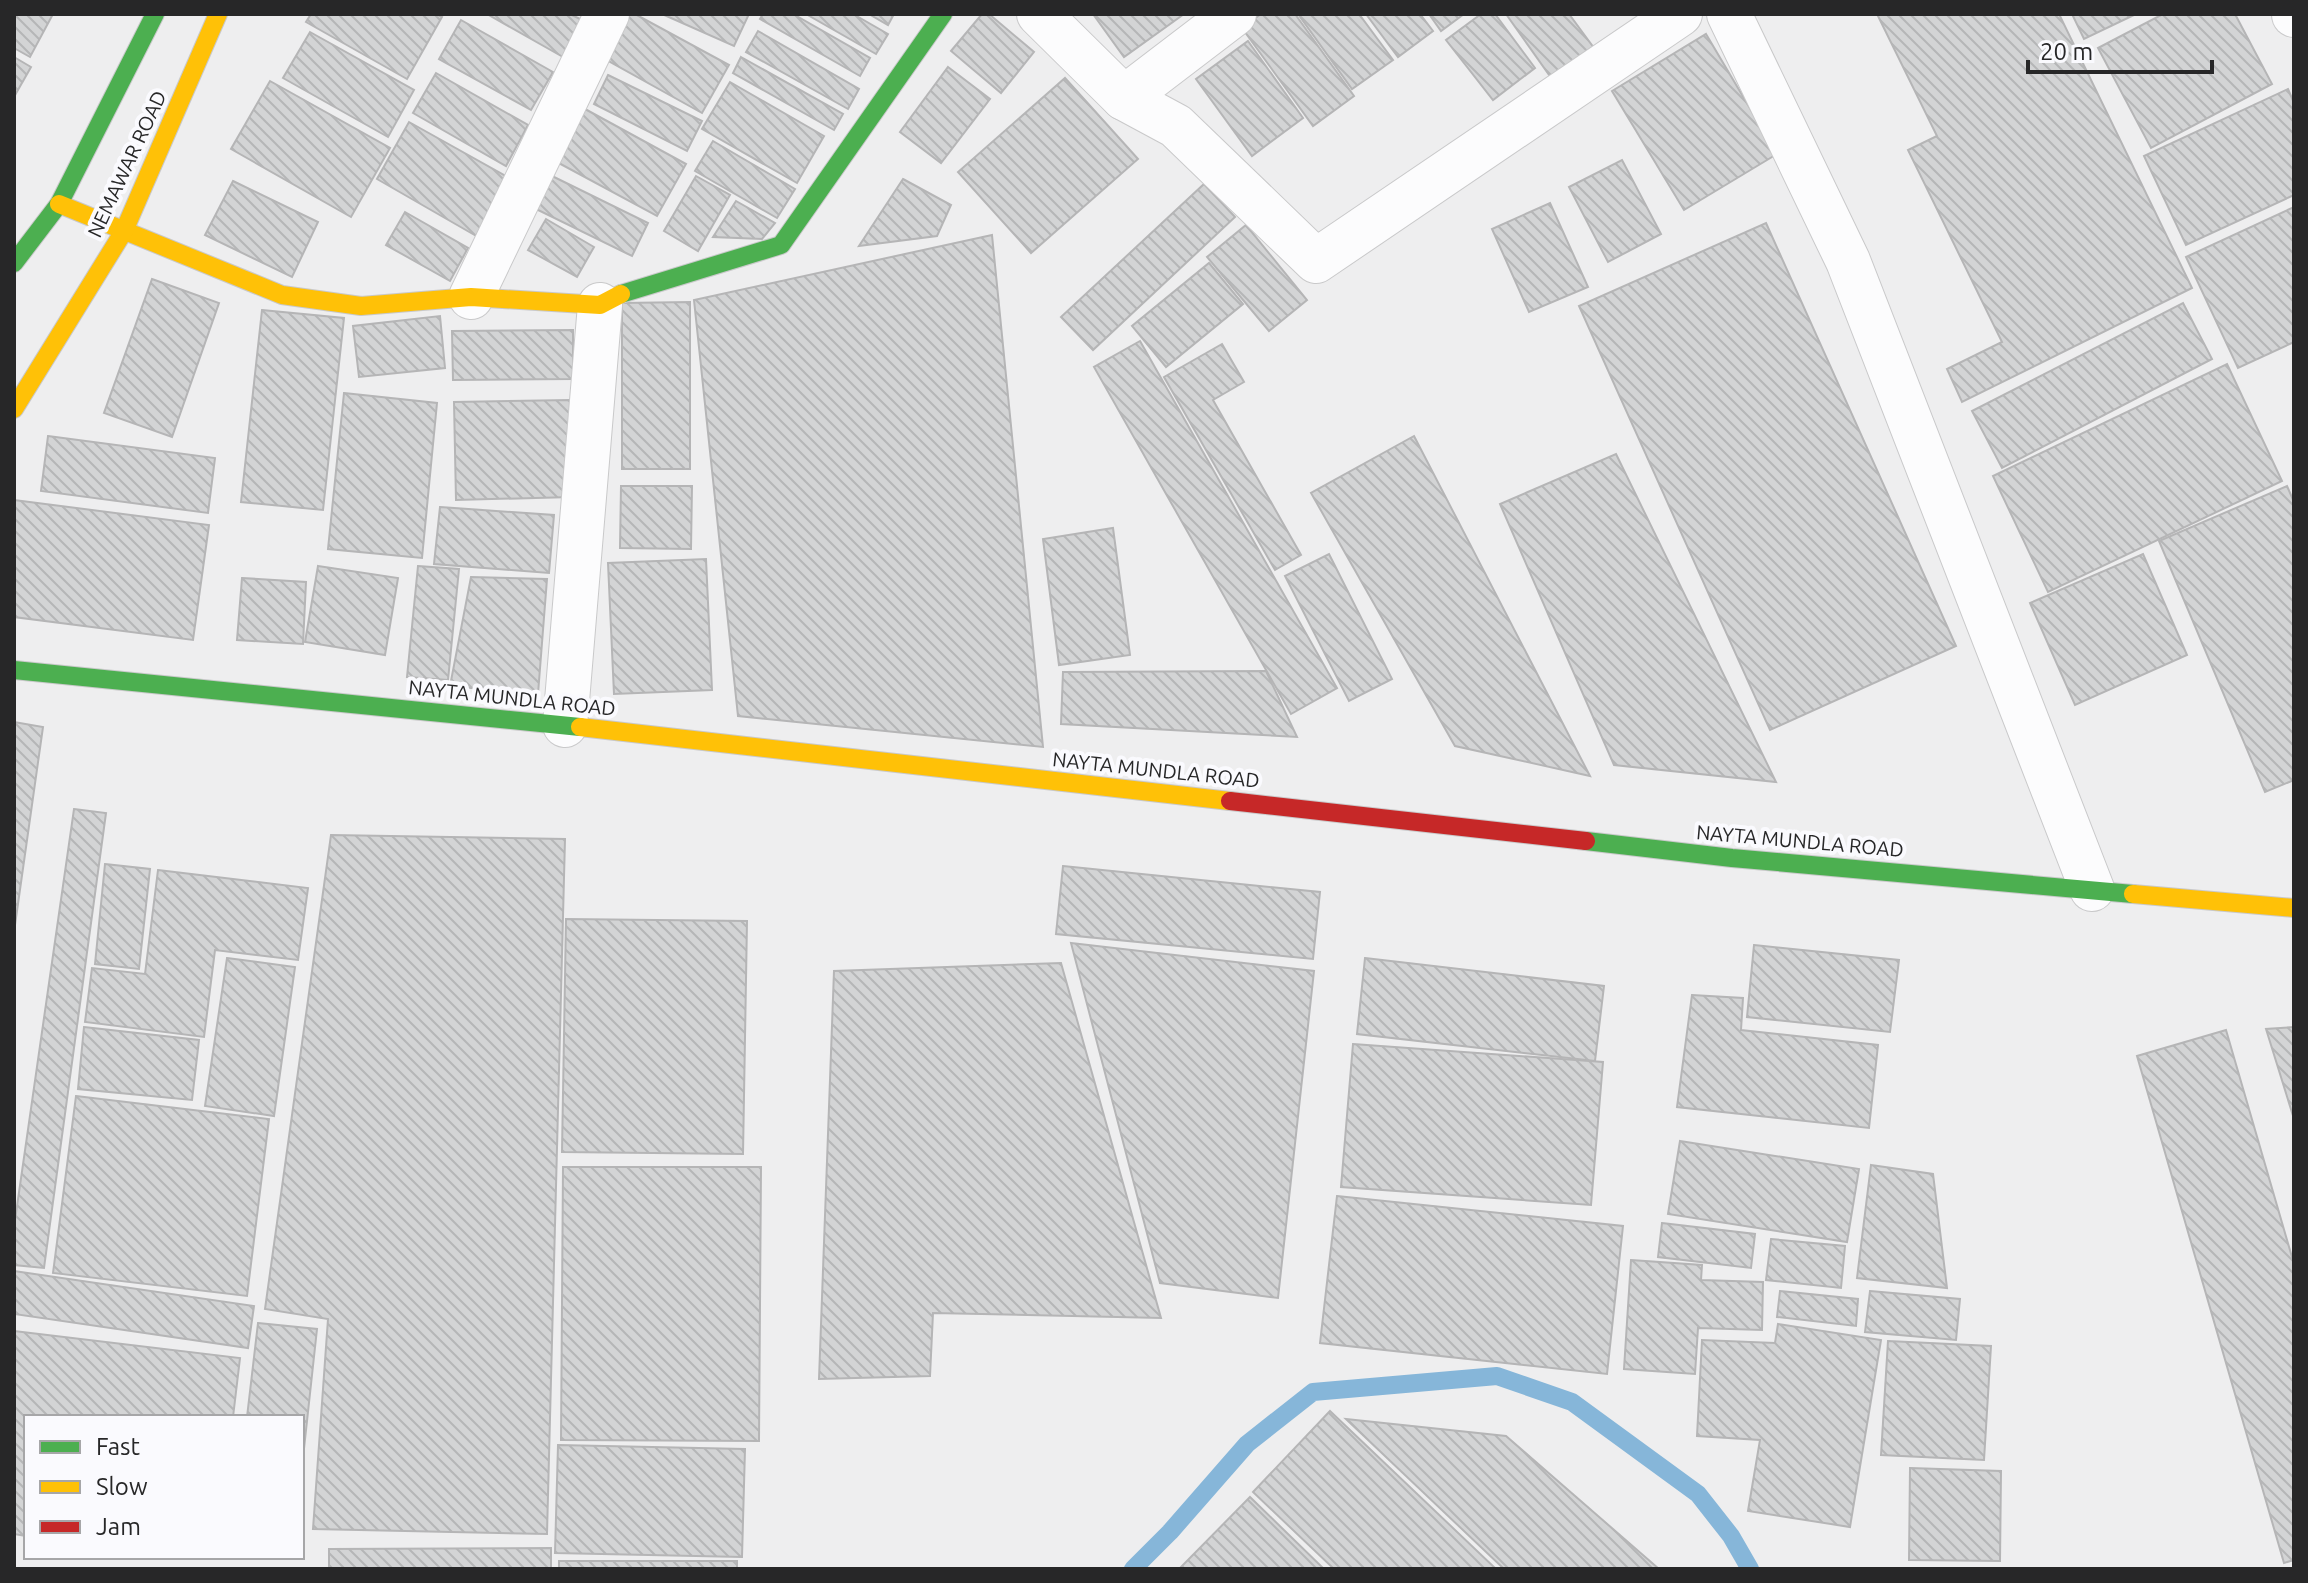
<svg xmlns="http://www.w3.org/2000/svg" width="2308" height="1583" font-family="Ubuntu,sans-serif">
	<style>
		.lines { fill: none; stroke-linecap: round; stroke-linejoin: round }
		.stream { stroke: #86b6d9; stroke-width: 18 }
		.building { fill: url(#building-back-hatch); stroke: #b5b5b6; stroke-width: 2 }
		.street-casing { stroke: #c9c9ca; stroke-width: 46 }
		.fast-casing { stroke: #c9c9ca; stroke-width: 20 }
		.slow-casing { stroke: #c9c9ca; stroke-width: 20 }
		.jam-casing { stroke: #c9c9ca; stroke-width: 20 }
		.street { stroke: #fcfcfd; stroke-width: 44 }
		.fast { stroke: #4caf50; stroke-width: 18 }
		.slow { stroke: #ffc107; stroke-width: 18 }
		.jam { stroke: #c62828; stroke-width: 18 }
		.labels { text-anchor: middle; stroke-width: 8; stroke-linejoin: round; paint-order: stroke }
		.street-label { font-size: 20px; fill: #272728; stroke: #fafafe }
	</style>
	<defs>
		<pattern id="building-back-hatch" width="6" height="6" patternUnits="userSpaceOnUse" patternTransform="scale(2)"><rect width="6" height="6" fill="#d3d4d5"/><path d="M-1 5l2 2M0 0l6 6M5-1l2 2" fill="none" stroke="#b5b6b7"/></pattern>
	</defs>
	<rect width="100%" height="100%" fill="#eeeeef"/>
	<g class="lines">
		<path class="stream" d="M1133,1569l37,-37 77,-88 66,-52 184,-16 75,26 126,92 33,42 19,33"/>
	</g>
	<g class="building">
		<path d="M14,14h39l-23,43 -16,-9z"/>
		<path d="M311,14h125l6,3 -35,62 -101,-57z"/>
		<path d="M487,14h83l14,7 -21,36z"/>
		<path d="M630,14h5l94,51 -27,48 -97,-54z"/>
		<path d="M662,14h87l-15,32z"/>
		<path d="M763,14h30l77,44 -10,18 -100,-57z"/>
		<path d="M806,14h47l35,20 -12,20z"/>
		<path d="M869,14h25l-6,11z"/>
		<path d="M982,14h7l45,38 -33,41 -50,-42z"/>
		<path d="M1093,14h91l-60,43z"/>
		<path d="M1261,14h34l59,82 -41,30 -71,-98z"/>
		<path d="M1298,14h61l34,46 -41,29z"/>
		<path d="M1366,14h54l13,17 -35,26z"/>
		<path d="M1429,14h35l-23,17z"/>
		<path d="M1481,14h14l40,54 -42,32 -47,-60z"/>
		<path d="M1506,14h63l25,34 -42,31z"/>
		<path d="M1877,14h182l133,274 -230,114 -15,-33 55,-27 -94,-192 29,-14z"/>
		<path d="M2072,14h64l-52,25z"/>
		<path d="M2163,14h72l37,70 -121,64 -53,-100z"/>
		<path d="M461,20l92,52 -22,38 -92,-51z"/>
		<path d="M758,31l101,58 -11,20 -102,-57z"/>
		<path d="M310,32l104,58 -26,47 -105,-59z"/>
		<path d="M1706,34l71,120 -93,56 -72,-119z"/>
		<path d="M1248,41l55,77 -51,38 -56,-77z"/>
		<path d="M14,57l17,10 -17,30z"/>
		<path d="M741,57l102,57 -9,16 -101,-57z"/>
		<path d="M948,67l42,32 -49,64 -41,-31z"/>
		<path d="M436,73l92,52 -22,41 -93,-53z"/>
		<path d="M608,75l94,46 -15,30 -93,-47z"/>
		<path d="M1065,78l73,81 -107,94 -73,-81z"/>
		<path d="M270,81l120,67 -39,69 -120,-68z"/>
		<path d="M730,82l94,54 -27,47 -95,-54z"/>
		<path d="M2288,89l6,14v92l-108,50 -42,-89z"/>
		<path d="M585,109l101,55 -29,52 -102,-55z"/>
		<path d="M409,122l102,57 -33,58 -101,-58z"/>
		<path d="M713,141l82,48 -18,29 -82,-47z"/>
		<path d="M1622,160l39,74 -53,28 -39,-75z"/>
		<path d="M552,176l96,47 -16,33 -96,-47z"/>
		<path d="M696,176l34,19 -32,56 -34,-20z"/>
		<path d="M903,179l48,26 -14,31 -78,10z"/>
		<path d="M233,181l85,41 -26,55 -87,-42z"/>
		<path d="M1204,184l31,33 -142,133 -32,-33z"/>
		<path d="M736,201l39,22 -13,16 -49,-2z"/>
		<path d="M1550,203l38,84 -59,25 -37,-83z"/>
		<path d="M2294,207v135l-56,26 -52,-111z"/>
		<path d="M405,212l63,36 -18,33 -64,-36z"/>
		<path d="M546,219l48,28 -17,30 -49,-27z"/>
		<path d="M1766,223l190,423 -186,84 -191,-424z"/>
		<path d="M1246,225l61,75 -38,31 -62,-74z"/>
		<path d="M992,235l51,512 -305,-31 -44,-416z"/>
		<path d="M1209,263l34,41 -77,63 -34,-41z"/>
		<path d="M152,279l67,24 -47,134 -68,-24z"/>
		<path d="M690,302v167h-68v-166z"/>
		<path d="M2183,303l29,56 -210,109 -30,-57z"/>
		<path d="M262,310l82,8 -21,192 -82,-8z"/>
		<path d="M440,316l5,52 -86,9 -6,-51z"/>
		<path d="M573,330v49l-120,1 -1,-49z"/>
		<path d="M1140,341l197,347 -46,26 -197,-347z"/>
		<path d="M1222,344l22,38 -31,18 88,155 -26,15 -111,-193z"/>
		<path d="M2227,364l55,117 -234,111 -55,-116z"/>
		<path d="M344,393l93,10 -15,155 -94,-9z"/>
		<path d="M570,400l2,97 -116,3 -2,-98z"/>
		<path d="M48,436l167,22 -7,55 -167,-22z"/>
		<path d="M1414,436l176,340 -135,-30 -144,-253z"/>
		<path d="M1616,454l160,328 -162,-17 -114,-261z"/>
		<path d="M621,486h71l-1,63 -71,-1z"/>
		<path d="M2287,486l7,16v278l-29,12 -106,-251z"/>
		<path d="M14,500l195,25 -16,115 -179,-23z"/>
		<path d="M440,507l114,8 -5,58 -115,-9z"/>
		<path d="M1113,528l17,127 -71,10 -16,-126z"/>
		<path d="M1329,554l63,125 -43,22 -64,-125z"/>
		<path d="M2143,554l44,101 -112,50 -45,-102z"/>
		<path d="M706,559l6,131 -98,4 -6,-131z"/>
		<path d="M318,566l80,12 -13,77 -80,-13z"/>
		<path d="M418,566l41,3 -11,111 -41,-3z"/>
		<path d="M471,577l76,2 -9,115 -88,-8z"/>
		<path d="M242,578l64,4 -3,62 -66,-4z"/>
		<path d="M1266,671l31,66 -236,-13 2,-52z"/>
		<path d="M14,722l29,5 -29,205z"/>
		<path d="M74,809l32,4 -62,455 -30,-3v-38z"/>
		<path d="M331,835l234,4 -18,695 -234,-5 15,-210 -63,-10z"/>
		<path d="M105,864l45,5 -11,100 -44,-5z"/>
		<path d="M1063,866l257,26 -7,67 -257,-25z"/>
		<path d="M158,870l150,18 -10,72 -83,-10 -11,87 -119,-15 7,-54 53,6z"/>
		<path d="M566,919l181,2 -4,233 -181,-2z"/>
		<path d="M1071,943l243,28 -36,327 -118,-15z"/>
		<path d="M1754,945l145,15 -9,72 -143,-15z"/>
		<path d="M227,958l68,9 -21,149 -69,-10z"/>
		<path d="M1365,958l239,28 -9,75 -238,-27z"/>
		<path d="M1061,963l100,355 -228,-5 -3,63 -111,3 15,-408z"/>
		<path d="M1692,995l51,3 -2,32 137,15 -9,83 -192,-21z"/>
		<path d="M84,1027l115,13 -7,60 -114,-11z"/>
		<path d="M2294,1027v92l-28,-90z"/>
		<path d="M2226,1030l68,234v296l-10,3 -147,-507z"/>
		<path d="M1353,1044l250,18 -12,143 -250,-18z"/>
		<path d="M76,1096l193,23 -22,177 -194,-23z"/>
		<path d="M1680,1141l179,28 -12,73 -179,-28z"/>
		<path d="M1871,1165l62,9 14,114 -90,-10z"/>
		<path d="M563,1167h198l-2,274 -198,-1z"/>
		<path d="M1337,1196l286,30 -16,148 -287,-31z"/>
		<path d="M1662,1223l93,11 -4,34 -93,-11z"/>
		<path d="M1771,1239l74,7 -4,42 -75,-8z"/>
		<path d="M1631,1260l71,5 -1,15 62,2 -1,48 -64,-2 -3,46 -71,-5z"/>
		<path d="M14,1271l240,35 -6,42 -234,-34z"/>
		<path d="M1780,1291l78,8 -2,27 -79,-9z"/>
		<path d="M1870,1291l90,8 -4,41 -91,-8z"/>
		<path d="M258,1323l59,6 -15,138v-50h-55z"/>
		<path d="M1778,1324l103,16 -31,187 -102,-16 12,-71 -63,-4 5,-96 73,3z"/>
		<path d="M14,1331l226,27 -7,59h-207v119l-12,-2z"/>
		<path d="M1888,1341l103,5 -7,114 -103,-5z"/>
		<path d="M1330,1411l166,158h-162l-81,-77z"/>
		<path d="M1346,1419l160,17 153,133h-155z"/>
		<path d="M558,1445l187,4 -3,108 -187,-4z"/>
		<path d="M1910,1468l91,3 -1,90 -91,-1z"/>
		<path d="M1250,1497l74,72h-141l-2,-2z"/>
		<path d="M551,1548v21h-222v-20z"/>
		<rect x="559" y="1561" width="178" height="8"/>
	</g>
	<g class="lines">
		<defs>
			<g id="street">
				<path d="M1039,14l85,84 52,28 140,135 364,-247"/>
				<path d="M1729,14l119,247 244,628"/>
				<path d="M2294,14v1"/>
				<path d="M1124,98l110,-84"/>
				<path d="M471,297l136,-283"/>
				<path d="M565,725l35,-420"/>
			</g>
			<g id="fast">
				<path d="M14,263l45,-59 96,-190"/>
				<path d="M621,294l160,-49 162,-231"/>
				<path d="M14,670l566,57"/>
				<path d="M1586,841l146,17 401,36"/>
			</g>
			<g id="slow">
				<path d="M59,204l223,91 79,11 110,-9 129,8 21,-11"/>
				<path d="M14,409l110,-178 94,-217"/>
				<path d="M580,727l650,74"/>
				<path d="M2133,894l161,14"/>
			</g>
			<path id="jam" d="M1230,801l356,40"/>
		</defs>
		<use href="#street" class="street-casing"/>
		<use href="#fast" class="fast-casing"/>
		<use href="#slow" class="slow-casing"/>
		<use href="#jam" class="jam-casing"/>
		<use href="#street" class="street"/>
		<use href="#fast" class="fast"/>
		<use href="#slow" class="slow"/>
		<use href="#jam" class="jam"/>
	</g>
	<g class="labels">
		<g class="street-label">
			<text transform="translate(127 164) rotate(-65)" y="7">NEMAWAR ROAD</text>
			<text transform="translate(512 698) rotate(6)" y="7">NAYTA MUNDLA ROAD</text>
			<text transform="translate(1156 770) rotate(6)" y="7">NAYTA MUNDLA ROAD</text>
			<text transform="translate(1800 841) rotate(5)" y="7">NAYTA MUNDLA ROAD</text>
		</g>
	</g>
	<rect width="2308" height="1583" fill="none" stroke="#272728" stroke-width="32"/>
	<rect x="24" y="1415" width="280" height="144" fill="#fafafe" stroke="#a6a6a8" stroke-width="2"/>
	<rect x="40" y="1441" width="40" height="12" fill="#4caf50" stroke="#a6a6a8" stroke-width="2"/>
	<text x="96" y="1455" font-size="24" fill="#272728">Fast</text>
	<rect x="40" y="1481" width="40" height="12" fill="#ffc107" stroke="#a6a6a8" stroke-width="2"/>
	<text x="96" y="1495" font-size="24" fill="#272728">Slow</text>
	<rect x="40" y="1521" width="40" height="12" fill="#c62828" stroke="#a6a6a8" stroke-width="2"/>
	<text x="96" y="1535" font-size="24" fill="#272728">Jam</text>
	<path d="M2028 60v12h184v-12" fill="none" stroke="#272728" stroke-width="4"/>
	<text x="2040" y="60" font-size="24" fill="#272728" stroke="#fafafe" stroke-width="6" paint-order="stroke">20 m</text>
</svg>
